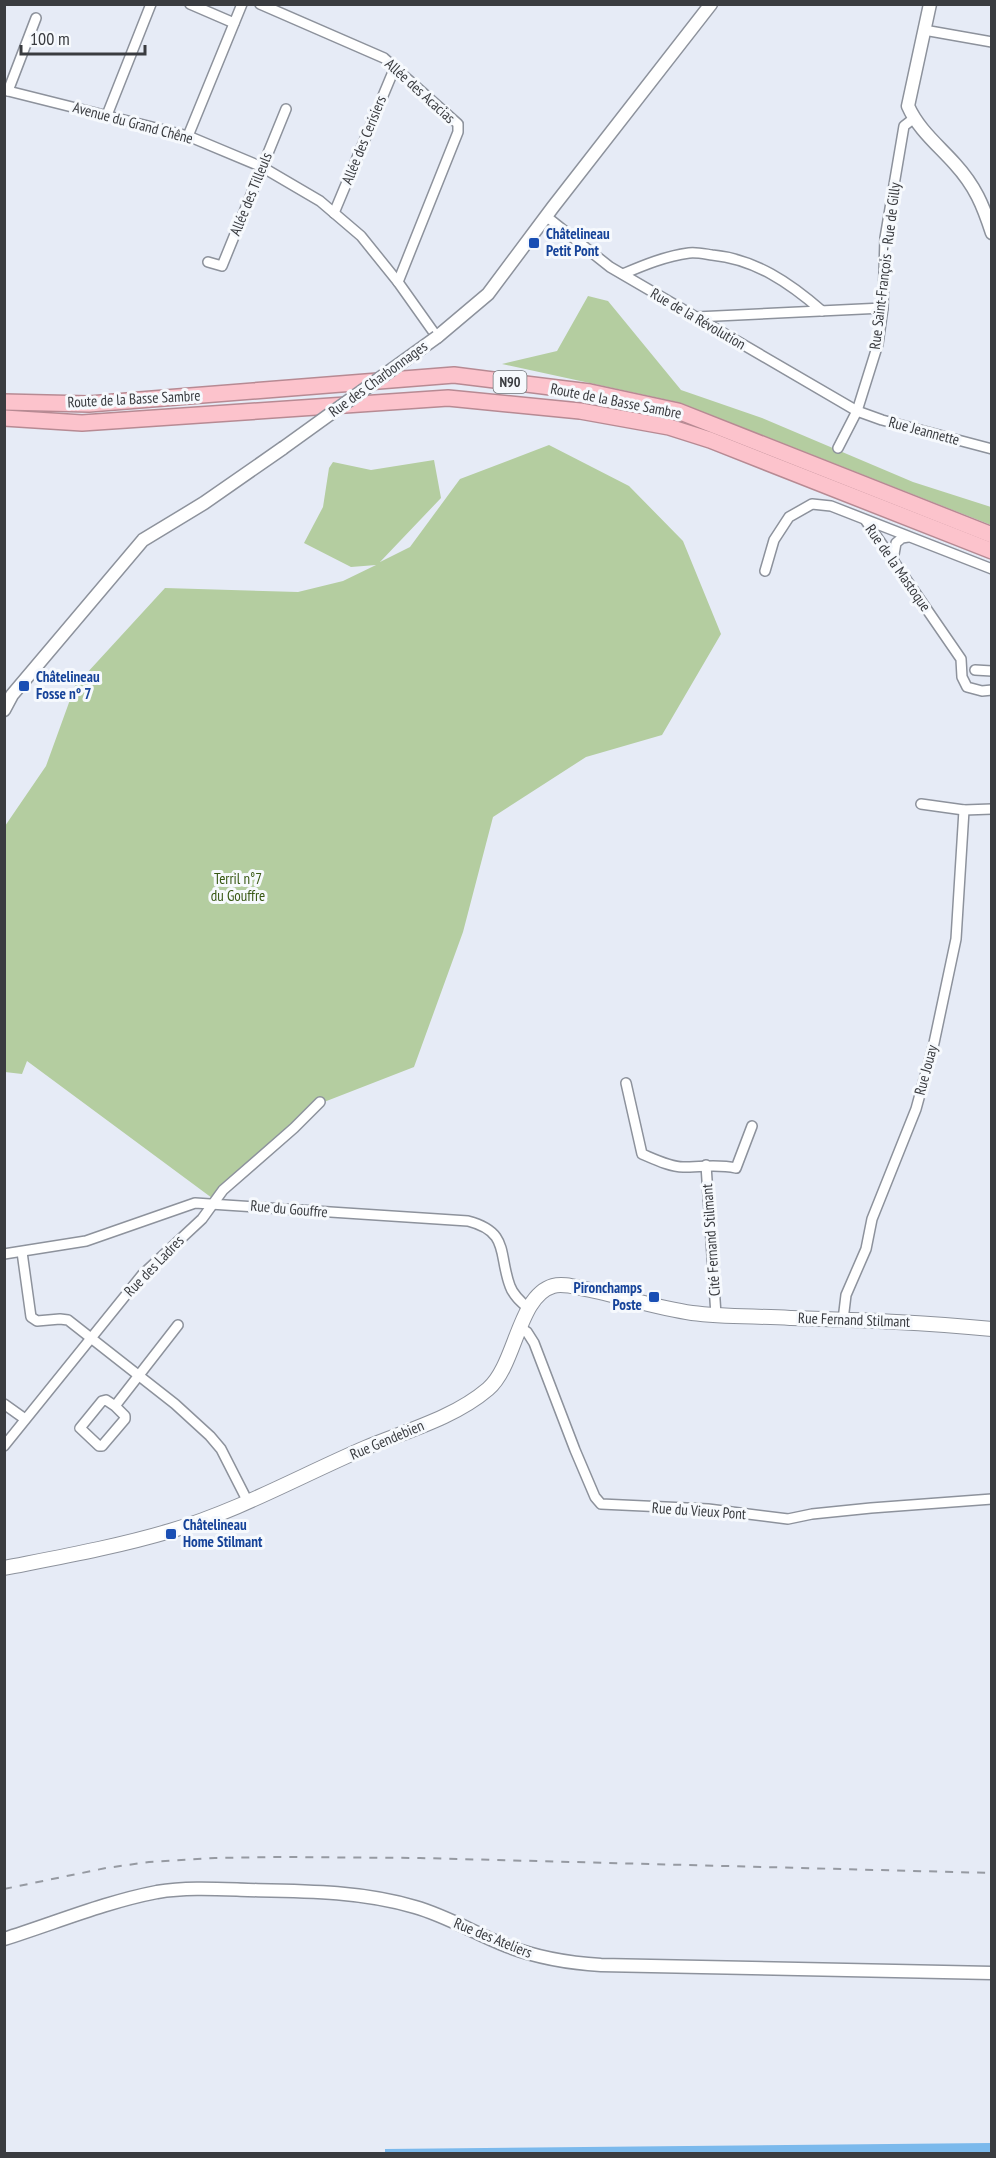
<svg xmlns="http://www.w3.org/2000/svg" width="996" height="2158" font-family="'PT Sans Narrow',sans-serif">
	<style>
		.green { fill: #b4cda0 }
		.water { fill: #7bb9ec }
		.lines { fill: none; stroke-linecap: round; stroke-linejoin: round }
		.minor-casing { stroke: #8d929c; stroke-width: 12 }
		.tertiary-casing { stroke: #8d929c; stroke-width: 15 }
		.secondary-casing { stroke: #8d929c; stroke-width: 16 }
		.trunk-casing { stroke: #b78a93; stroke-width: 18 }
		.minor { stroke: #fff; stroke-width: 9 }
		.tertiary { stroke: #fff; stroke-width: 12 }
		.secondary { stroke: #fff; stroke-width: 14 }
		.trunk { stroke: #fcc3cc; stroke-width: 15 }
		.rail { stroke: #969aa2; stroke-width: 2; stroke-dasharray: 8 8; stroke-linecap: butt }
		.tertiary-bridge-casing { stroke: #8d929c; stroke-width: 15; stroke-linecap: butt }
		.tertiary-bridge { stroke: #fff; stroke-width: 12 }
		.transit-dot { fill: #1a4fb4; stroke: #f6f9fd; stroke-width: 2 }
		.labels { text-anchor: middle; stroke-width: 6; stroke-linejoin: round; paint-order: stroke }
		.shield { fill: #f6f9fd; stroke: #727579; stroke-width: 1.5 }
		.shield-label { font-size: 14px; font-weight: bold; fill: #3a3c40 }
		.street-label { font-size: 15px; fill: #3a3c40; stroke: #f6f9fd }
		.transit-label { font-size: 15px; font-weight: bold; fill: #164399; stroke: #f6f9fd; text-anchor: start }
		.park-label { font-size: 15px; fill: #385813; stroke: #f6f9fd }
	</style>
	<rect width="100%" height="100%" fill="#e6ebf6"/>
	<g class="green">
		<path d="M588,296l20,5 73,89 81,28 151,64 78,25v18l-314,-123 -175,-38 55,-13z"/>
		<path d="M549,445l80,41 54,55 38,93 -59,101 -76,22 -93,60 -30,115 -49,135 -90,35 -112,96 -185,-137 -5,13 -17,-2v-246l41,-60 29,-80 90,-98 133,4 45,-11 33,-16 -25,2 -47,-24 19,-36 6,-39 4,-6 38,8 63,-10 7,38 -61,64 30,-15 50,-68z"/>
	</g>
	<path class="water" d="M991,2143v11l-606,-1v-4z"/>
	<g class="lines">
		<defs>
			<g id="minor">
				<path d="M190,4l44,19"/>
				<path d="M260,4l124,54 74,66v8l-60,150"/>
				<path d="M924,30l68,12"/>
				<path d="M4,90l184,46 74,31 58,34 41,35 37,46 39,55"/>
				<path d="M8,91l28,-73"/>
				<path d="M107,115l44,-111"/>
				<path d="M188,136l54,-132"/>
				<path d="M334,213l61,-146"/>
				<path d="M547,217l63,50 247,144 25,9 110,29"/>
				<path d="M208,262l14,4 64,-157"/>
				<path d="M623,274c21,-9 43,-18 66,-21 7,-1 16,1 23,2 43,4 78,28 110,56"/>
				<path d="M696,317l187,-9"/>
				<path d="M838,448l19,-37 21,-67 5,-36 2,-70 19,-112 9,-7"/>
				<path d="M866,521l95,138 1,18 5,10 15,4 10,-1"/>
				<path d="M893,560l3,-17 6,-5 6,-1"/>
				<path d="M765,571l9,-31 15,-23 23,-13 19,2 161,63"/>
				<path d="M975,670l17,1"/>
				<path d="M921,804l43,6 28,-1"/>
				<path d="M626,1083l16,71c12,5 28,13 41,13 18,0 35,-3 53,1l16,-42"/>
				<path d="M706,1165l10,150"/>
				<path d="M22,1252l9,65 6,4 23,-2 8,1 107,84 35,32 11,13 27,53"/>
				<path d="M4,1254l82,-13 109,-38 273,18c42,11 30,33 42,65 3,9 11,16 18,22"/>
				<path d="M843,1320l3,-25 20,-46 6,-30 44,-110 18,-66 22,-104 8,-129"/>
				<path d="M521,1328l6,4 7,11 41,107 20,47 6,7 107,5 80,10 24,-5 59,-6 121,-9"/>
				<path d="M4,1404l21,15"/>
				<path d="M115,1406l-9,-6 -4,1 -22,27 19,18h3l23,-27v-3l-10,-10 63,-81"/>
				<path d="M4,1446l138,-171 60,-56 21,-29 71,-62 26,-26"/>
			</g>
			<g id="tertiary">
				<path d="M930,4l-22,102c10,23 30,39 47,58 20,22 28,41 37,69"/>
				<path d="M437,337l51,-43 65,-87 158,-203"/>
				<path d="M4,710l8,-15 131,-155 61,-37 79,-55"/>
				<path d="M4,1939c51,-16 101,-37 153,-47 30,-5 61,-3 91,-2 56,1 113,1 167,17 32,9 61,27 92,39 31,12 61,17 94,19l391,8"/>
			</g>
			<path id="secondary" d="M4,1568c56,-11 112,-21 166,-37 68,-20 130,-55 195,-83 41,-17 89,-30 123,-59 28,-24 30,-93 65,-103 10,-3 22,1 32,3 36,7 71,19 107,24 32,4 65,3 98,5 67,2 135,4 202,11"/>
			<g id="trunk">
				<path d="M4,402l85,2 365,-29 136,17 88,19 314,124"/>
				<path d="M4,418l78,5 366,-25 132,13 89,16 41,13 282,111"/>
			</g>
		</defs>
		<use href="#minor" class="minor-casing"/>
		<use href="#tertiary" class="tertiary-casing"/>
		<use href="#secondary" class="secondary-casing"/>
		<use href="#trunk" class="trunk-casing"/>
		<use href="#minor" class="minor"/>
		<use href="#tertiary" class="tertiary"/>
		<use href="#secondary" class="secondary"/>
		<use href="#trunk" class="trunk"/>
		<path class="rail" d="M4,1889l102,-21 43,-6 66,-4 65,-1 140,1 572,15"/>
		<defs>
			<path id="tertiary-bridge" d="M283,448l154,-111"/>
		</defs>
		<use href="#tertiary-bridge" class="tertiary-bridge-casing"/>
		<use href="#tertiary-bridge" class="tertiary-bridge"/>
	</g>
	<g class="transit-dot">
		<rect x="528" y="237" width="12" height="12" rx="3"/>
		<rect x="18" y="680" width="12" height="12" rx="3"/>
		<rect x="648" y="1291" width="12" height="12" rx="3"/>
		<rect x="165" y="1528" width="12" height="12" rx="3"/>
	</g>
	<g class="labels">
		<rect class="shield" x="493.5" y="371" width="33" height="22" rx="4.5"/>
		<g class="shield-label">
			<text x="510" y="387">N90</text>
		</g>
		<g class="street-label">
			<text transform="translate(420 91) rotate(42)" y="5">Allée des Acacias</text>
			<text transform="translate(133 123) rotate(15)" y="5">Avenue du Grand Chêne</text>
			<text transform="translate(364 140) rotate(-68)" y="5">Allée des Cerisiers</text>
			<text transform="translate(251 194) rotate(-68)" y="5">Allée des Tilleuls</text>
			<text transform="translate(885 266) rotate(-83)" y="5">Rue Saint-François - Rue de Gilly</text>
			<text transform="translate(698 319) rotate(30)" y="5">Rue de la Révolution</text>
			<text transform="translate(378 379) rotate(-36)" y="5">Rue des Charbonnages</text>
			<text transform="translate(134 399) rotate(-3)" y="5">Route de la Basse Sambre</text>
			<text transform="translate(616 401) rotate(11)" y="5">Route de la Basse Sambre</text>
			<text transform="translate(924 431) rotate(15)" y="5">Rue Jeannette</text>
			<text transform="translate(898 568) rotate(55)" y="5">Rue de la Mastoque</text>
			<text transform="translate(926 1070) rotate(-75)" y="5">Rue Jouay</text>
			<text transform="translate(289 1209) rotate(5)" y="5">Rue du Gouffre</text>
			<text transform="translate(711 1240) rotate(-94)" y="5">Cité Fernand Stilmant</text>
			<text transform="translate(154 1266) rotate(-46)" y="5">Rue des Ladres</text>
			<text transform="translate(854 1320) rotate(2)" y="5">Rue Fernand Stilmant</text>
			<text transform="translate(387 1440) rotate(-23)" y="5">Rue Gendebien</text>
			<text transform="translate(699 1511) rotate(4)" y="5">Rue du Vieux Pont</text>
			<text transform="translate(493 1938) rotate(22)" y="5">Rue des Ateliers</text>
		</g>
		<g class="transit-label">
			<text x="546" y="239">Châtelineau<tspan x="546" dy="17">Petit Pont</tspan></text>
			<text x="36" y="682">Châtelineau<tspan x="36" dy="17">Fosse n° 7</tspan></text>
			<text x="642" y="1293" text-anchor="end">Pironchamps<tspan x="642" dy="17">Poste</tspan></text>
			<text x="183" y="1530">Châtelineau<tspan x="183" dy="17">Home Stilmant</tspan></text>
		</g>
		<g class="park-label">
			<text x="238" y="884">Terril n°7<tspan x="238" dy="17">du Gouffre</tspan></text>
		</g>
	</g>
	<rect width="996" height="2158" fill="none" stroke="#3a3c40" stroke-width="12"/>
	<path d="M21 45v9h124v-9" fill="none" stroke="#3a3c40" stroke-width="3"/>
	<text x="30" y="45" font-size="18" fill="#3a3c40" stroke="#f6f9fd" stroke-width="4.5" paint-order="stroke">100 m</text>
</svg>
